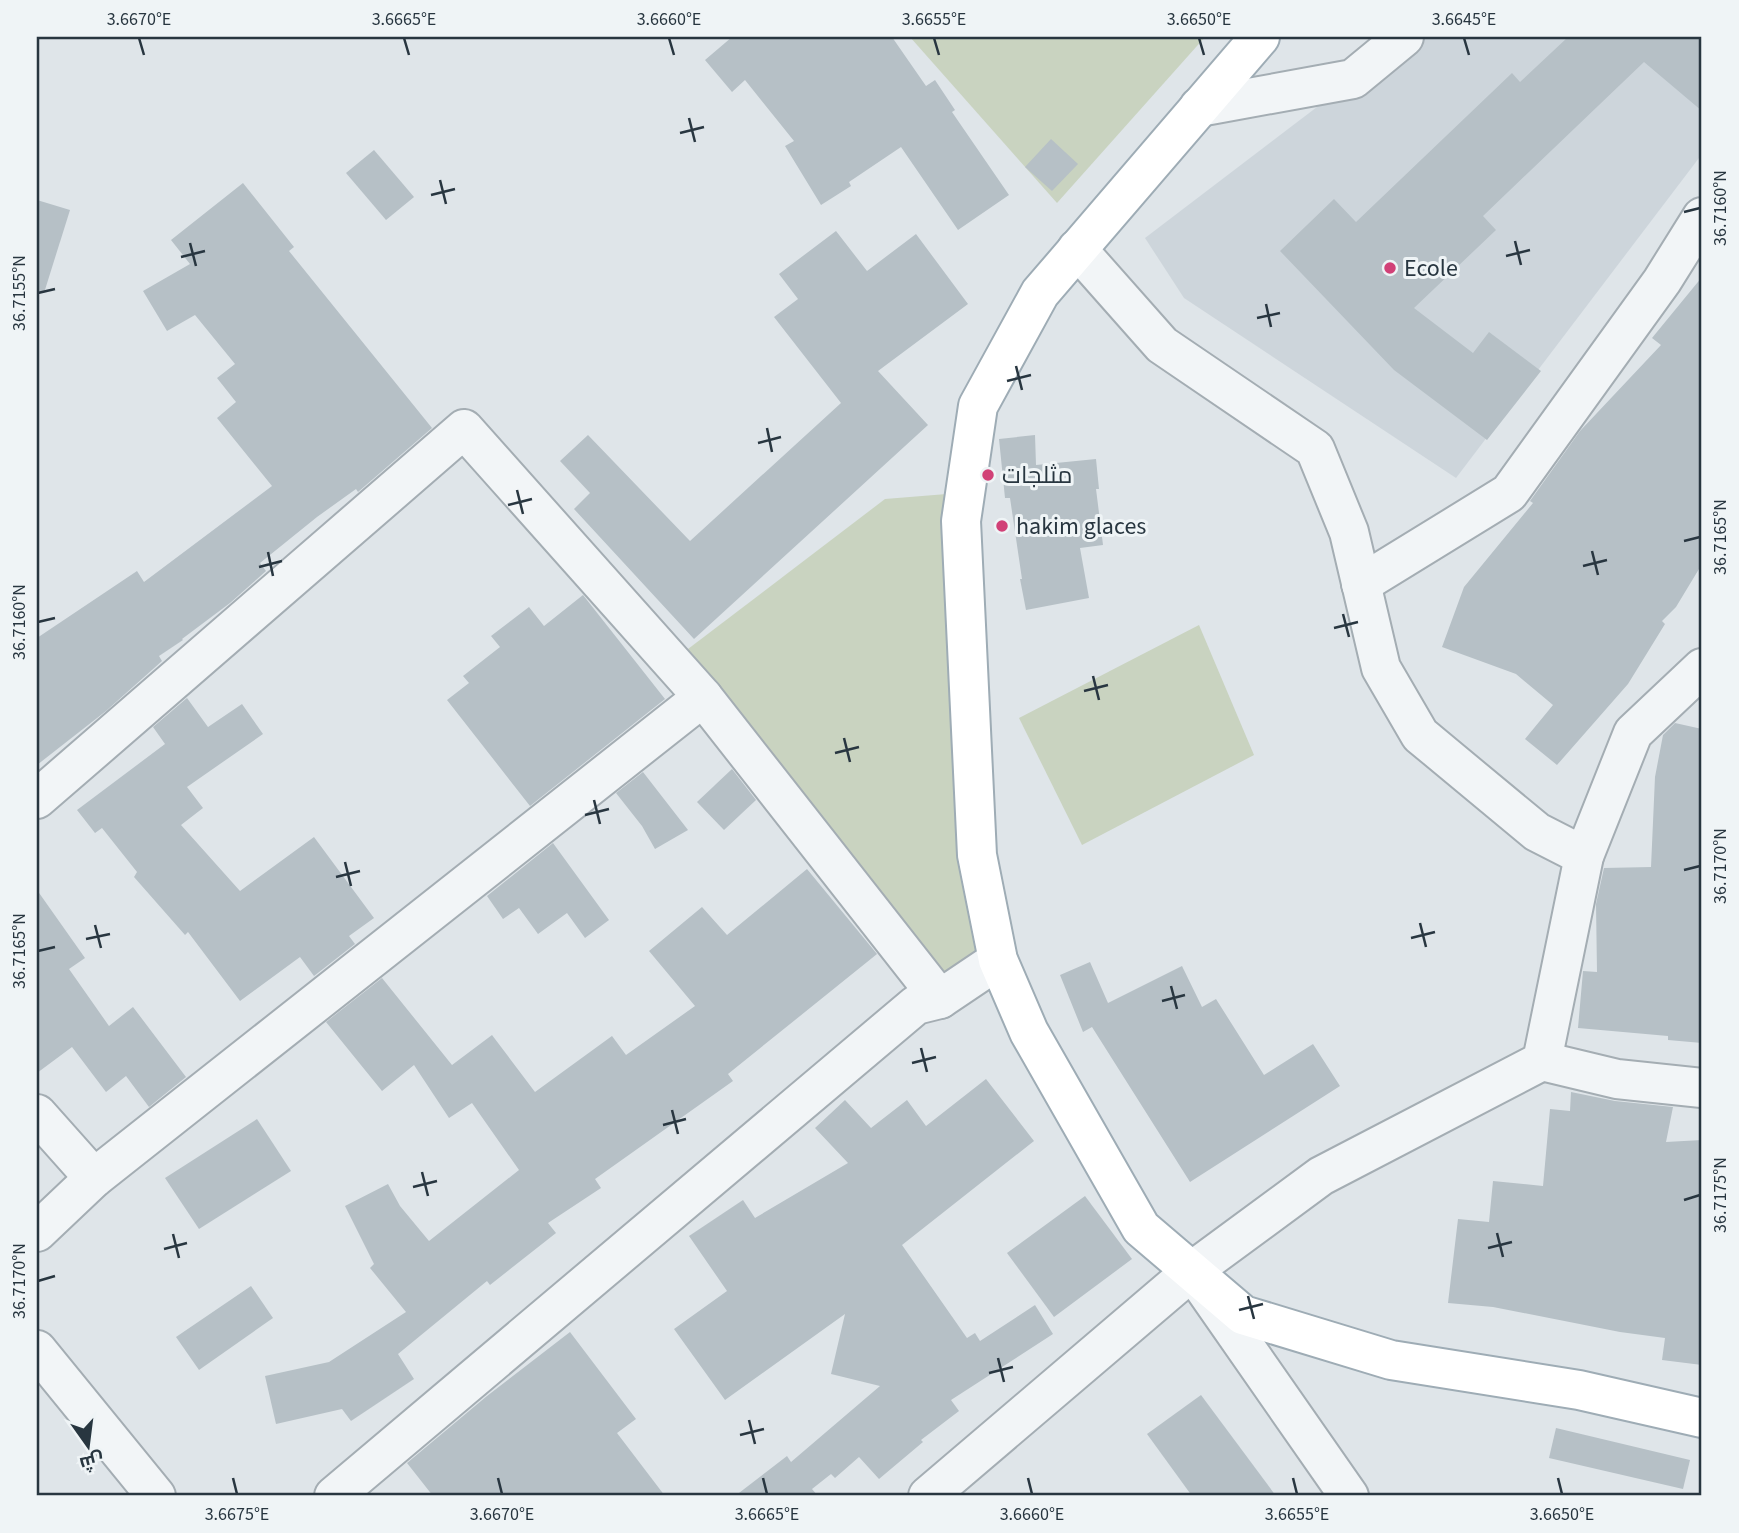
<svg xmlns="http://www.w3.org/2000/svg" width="1739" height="1533" font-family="'Source Sans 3',Cairo,sans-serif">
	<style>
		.built { fill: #cdd5db }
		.green { fill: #c9d3c0 }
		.building { fill: #b6c0c6 }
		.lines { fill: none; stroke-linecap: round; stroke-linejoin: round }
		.minor-casing { stroke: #a4adb3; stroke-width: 42 }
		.major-casing { stroke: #9eacb5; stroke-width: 42 }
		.minor { stroke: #f2f5f7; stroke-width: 38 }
		.major { stroke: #fff; stroke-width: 38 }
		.ticks { fill: none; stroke: #283640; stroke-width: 2.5 }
		.poi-dot { fill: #d14177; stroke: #eff4f6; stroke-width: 2.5 }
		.labels { text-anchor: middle; stroke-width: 6; stroke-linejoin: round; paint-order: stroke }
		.poi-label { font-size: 24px; fill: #283640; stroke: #eff4f6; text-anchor: start }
		.neatline { fill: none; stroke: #283640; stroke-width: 2.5 }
		.ticks-label { font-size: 18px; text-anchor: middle; fill: #283640 }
	</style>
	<rect width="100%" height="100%" fill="#dfe5e9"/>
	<path class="built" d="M1409,37h293v117l-246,324 -272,-180 -39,-60z"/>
	<g class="green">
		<path d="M910,37h295l-148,166z"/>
		<path d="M959,493l39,467 -58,39 -252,-350 197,-150z"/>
		<path d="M1199,625l55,130 -172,90 -63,-127z"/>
	</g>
	<g class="building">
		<path d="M732,37h160l34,49 9,-6 20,30 -3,2 57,83 -51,35 -57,-83 -52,35 2,4 -30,19 -36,-59 9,-5 -49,-61 -13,12 -27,-32z"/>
		<path d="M1568,37h134v74l-58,-49 -161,154 13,14 -82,78 59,45 16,-21 52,39 -54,69 -93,-70 -114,-119 54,-52 22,23 156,-149 8,9z"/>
		<path d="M1051,139l27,25 -26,27 -27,-24z"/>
		<path d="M374,150l40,47 -28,23 -40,-47z"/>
		<path d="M243,183l51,64 -5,4 143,177 -74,64 -2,-3 -39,28 -57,46 6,8 -36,32 -48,36 1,1 -24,16 3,5 -56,50 -69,54v-127l100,-67 7,11 128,-96 -55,-68 19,-16 -19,-24 18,-14 -40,-49 -28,16 -24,-40 47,-27 -19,-24z"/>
		<path d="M37,200l33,10 -26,83 -7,-1z"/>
		<path d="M836,231l31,40 49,-37 52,70 -90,67 50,54 -234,214 -120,-130 16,-16 -30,-32 28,-26 102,106 151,-138 -67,-86 24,-18 -19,-25z"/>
		<path d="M1702,277v287l-26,43 -14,14 3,3 -37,60 -71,81 -32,-26 28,-34 -37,-31 -74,-27 22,-60 69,-84 -3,-2 50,-70 81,-86 -9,-7z"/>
		<path d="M1035,435l1,30 60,-6 3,30h-3l7,56 -23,3 9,50 -63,12 -6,-31h2l-12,-81h-5l-6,-59z"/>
		<path d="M583,595l82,104 -135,107 -83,-106 22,-17 -6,-7 37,-29 -9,-11 38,-29 15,19z"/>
		<path d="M187,698l21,29 34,-23 21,30 -76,53 16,21 -22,17 59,66 74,-54 60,81 -25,18 6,8 -41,32 -14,-19 -60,44 -52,-69 -3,3 -51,-58 3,-5 -35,-44 -7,5 -18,-23 88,-66 -12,-17z"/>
		<path d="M1675,723l27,6v314l-34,-3v-4l-90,-8 5,-57 14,1 -1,-68 8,-36 47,-1 4,-90 8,-42z"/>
		<path d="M732,769l24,31 -32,30 -27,-28z"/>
		<path d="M643,772l45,58 -33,19 -13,-23 -26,-33z"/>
		<path d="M553,843l56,77 -24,18 -18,-25 -29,21 -19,-26 -16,11 -16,-23z"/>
		<path d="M807,869l70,85 -149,120 5,7 -138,98 6,9 -53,35 8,10 -66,52 -3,-4 -89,73 16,25 -63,42 -9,-12 -66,15 -11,-48 64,-14 77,-50 -36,-44 4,-4 -29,-58 43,-22 12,22 29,35 90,-71 -47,-67 -23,15 -35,-53 -32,26 -56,-69 56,-44 70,87 40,-30 43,57 77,-56 14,19 69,-49 -46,-55 53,-44 25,28z"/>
		<path d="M37,890l48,68 -16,11 40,57 24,-19 53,70 -37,30 -23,-31 -20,16 -34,-45 -35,26z"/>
		<path d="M1090,962l18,41 74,-37 20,41 14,-8 48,76 49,-31 27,42 -150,96 -98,-155 -9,5 -23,-57z"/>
		<path d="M986,1079l48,62 -132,104 65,93 8,-5 5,8 55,-36 18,29 -102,66 8,11 -38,29 2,2 -44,37 -20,-22 -24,21 -4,-4 -19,15 6,7h-83l52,-40 4,6 89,-76 -49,-12 14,-60 -120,86 -51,-71 53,-38 -38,-55 54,-36 12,18 93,-55 -33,-35 30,-28 26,28 36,-28 19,26z"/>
		<path d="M1571,1092l44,9 58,6 -7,35 36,-2v225l-40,-5 3,-22 -45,-6 -127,-25 -45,-4 10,-84 31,3 4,-41 50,5 7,-77 20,2z"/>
		<path d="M257,1119l34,52 -92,58 -34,-51z"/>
		<path d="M1085,1196l47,63 -78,58 -47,-64z"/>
		<path d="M251,1286l22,32 -74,52 -23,-33z"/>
		<path d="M570,1332l66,87 -19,14 48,63h-232l-26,-33 80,-67z"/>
		<path d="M1201,1395l75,101h-84l-45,-62z"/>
		<path d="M1556,1428l134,32 -7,29 -134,-31z"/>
	</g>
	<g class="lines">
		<defs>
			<g id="minor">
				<path d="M1199,107l154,-28 51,-42"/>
				<path d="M1077,249l85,96 153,104 34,83 32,136 39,67 117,97 47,24"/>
				<path d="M1361,584l148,-91 153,-212 40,-64"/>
				<path d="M703,697l237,302"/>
				<path d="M37,799l427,-370 239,268 -609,481 -57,54"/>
				<path d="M1542,1061l75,18 85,9"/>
				<path d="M37,1114l57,64"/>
				<path d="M1204,1288l145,208"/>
				<path d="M37,1350l119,146"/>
				<path d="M334,1496l582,-491 24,-6 58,-39"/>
				<path d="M928,1496l264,-225 129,-95 221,-115 42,-205 49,-123 69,-65"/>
			</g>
			<path id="major" d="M1260,37l-220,256 -62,113 -17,115 16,334 21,105 31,72 112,196 102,87 148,45 188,30 123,28"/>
		</defs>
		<use href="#minor" class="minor-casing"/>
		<use href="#major" class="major-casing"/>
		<use href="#minor" class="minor"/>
		<use href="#major" class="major"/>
	</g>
	<path class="ticks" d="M139,38l5,17M404,38l5,17M669,38l5,17M934,38l5,17M1199,38l5,17M1464,38l5,17M689,118l6,24M680,133l24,-6M440,180l6,24M431,195l24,-6M1684,212l16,-4M1515,241l6,24M190,243l6,23M1506,256l24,-6M181,257l24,-6M38,293l17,-4M1266,304l5,23M1257,318l23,-5M1016,366l6,24M1007,381l24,-6M767,428l5,24M758,443l23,-6M517,490l6,24M508,505l24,-6M1684,541l16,-4M1592,551l6,24M268,552l5,24M1583,566l24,-6M259,567l23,-6M1343,614l6,23M38,622l17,-4M1334,628l24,-6M1093,676l6,24M1084,691l24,-6M844,738l6,24M835,753l24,-6M594,800l6,24M585,815l24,-6M345,862l6,24M1684,870l16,-4M336,877l24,-6M1420,923l6,24M95,925l6,23M1411,938l24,-6M86,939l24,-5M38,951l17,-4M1171,986l6,23M1162,1001l23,-6M921,1048l6,24M912,1063l24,-6M672,1110l6,24M663,1125l23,-6M422,1172l6,24M413,1187l24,-6M1684,1200l16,-5M1497,1233l6,24M173,1234l6,24M1488,1248l24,-6M164,1249l23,-6M38,1281l17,-5M1248,1296l6,23M1239,1310l24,-6M998,1358l6,24M989,1373l24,-6M749,1420l6,24M740,1435l24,-6M233,1478l4,16M498,1478l4,16M763,1478l4,16M1028,1478l4,16M1293,1478l4,16M1558,1478l4,16"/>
	<g class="poi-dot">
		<circle cx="1390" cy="268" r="7"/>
		<circle cx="988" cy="475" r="7"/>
		<circle cx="1002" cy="526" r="7"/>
	</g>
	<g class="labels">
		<g class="poi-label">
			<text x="1404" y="276">Ecole</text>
			<text x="1002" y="483">مثلجات</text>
			<text x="1016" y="534">hakim glaces</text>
		</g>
	</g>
	<rect width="1739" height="1533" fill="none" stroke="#eff4f6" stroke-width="77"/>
	<g transform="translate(88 1446) rotate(166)" stroke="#eff4f6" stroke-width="5" paint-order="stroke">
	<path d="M0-5L12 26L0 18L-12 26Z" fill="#283640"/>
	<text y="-10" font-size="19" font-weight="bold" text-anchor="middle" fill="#283640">ش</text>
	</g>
	<rect x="38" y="38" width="1662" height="1456" class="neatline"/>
	<g class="ticks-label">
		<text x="139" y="25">3.6670°E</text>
		<text x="404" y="25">3.6665°E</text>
		<text x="669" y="25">3.6660°E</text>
		<text x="934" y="25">3.6655°E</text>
		<text x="1199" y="25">3.6650°E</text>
		<text x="1464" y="25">3.6645°E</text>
		<text transform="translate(1720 208) rotate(-90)" y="6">36.7160°N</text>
		<text transform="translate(19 293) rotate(-90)" y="6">36.7155°N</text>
		<text transform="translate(1720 537) rotate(-90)" y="6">36.7165°N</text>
		<text transform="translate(19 622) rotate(-90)" y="6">36.7160°N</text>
		<text transform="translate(1720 866) rotate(-90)" y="6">36.7170°N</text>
		<text transform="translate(19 951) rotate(-90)" y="6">36.7165°N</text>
		<text transform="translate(1720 1195) rotate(-90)" y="6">36.7175°N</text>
		<text transform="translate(19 1281) rotate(-90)" y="6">36.7170°N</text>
		<text x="237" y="1520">3.6675°E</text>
		<text x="502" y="1520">3.6670°E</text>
		<text x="767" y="1520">3.6665°E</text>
		<text x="1032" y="1520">3.6660°E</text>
		<text x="1297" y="1520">3.6655°E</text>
		<text x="1562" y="1520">3.6650°E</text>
	</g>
</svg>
